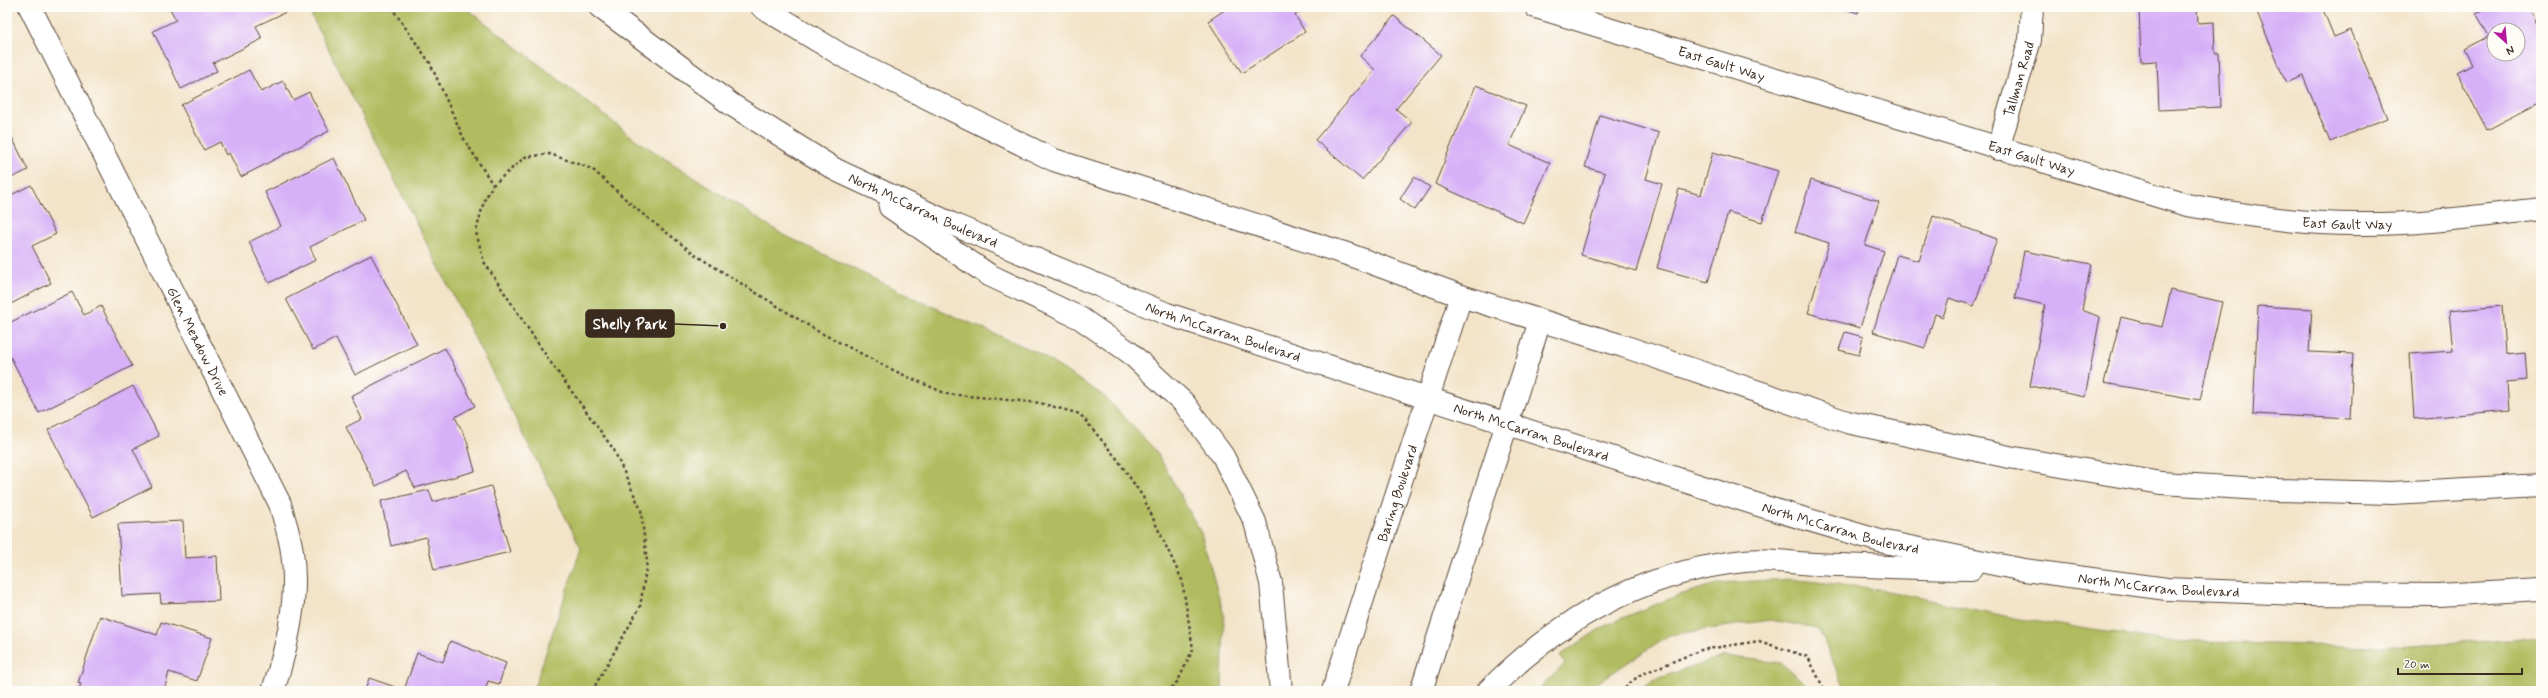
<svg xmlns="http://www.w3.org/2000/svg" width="2548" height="698" font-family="Mynerve,sans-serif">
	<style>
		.green { fill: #b0bc5e; stroke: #76733e }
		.building { fill: #d7b0f7; fill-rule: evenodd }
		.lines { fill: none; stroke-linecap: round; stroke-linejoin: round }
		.street-casing { stroke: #574638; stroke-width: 24 }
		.secondary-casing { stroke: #574638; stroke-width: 24 }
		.primary-casing { stroke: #574638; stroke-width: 24 }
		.path { stroke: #574638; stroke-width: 2.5; stroke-dasharray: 3 3; stroke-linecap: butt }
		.street { stroke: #fff; stroke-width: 22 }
		.secondary { stroke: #fff; stroke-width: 22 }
		.primary { stroke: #fff; stroke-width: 22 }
		.labels { text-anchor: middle; stroke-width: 3; stroke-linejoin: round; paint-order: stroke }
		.street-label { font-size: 14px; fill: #3b2a1e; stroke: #fdfcf7 }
		.leader { fill: none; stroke: #3b2a1e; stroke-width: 1.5 }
		.callout-dot { fill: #3b2a1e; stroke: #fdfcf7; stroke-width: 1.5 }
		.callout { fill: #3b2a1e; stroke: #3b2a1e; stroke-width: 1.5 }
		.callout-label { font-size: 15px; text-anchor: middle; font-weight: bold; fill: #fff }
	</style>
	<rect width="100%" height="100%" fill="#fdfcf7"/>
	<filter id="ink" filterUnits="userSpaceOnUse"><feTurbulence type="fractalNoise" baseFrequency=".025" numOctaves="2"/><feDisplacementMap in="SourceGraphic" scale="8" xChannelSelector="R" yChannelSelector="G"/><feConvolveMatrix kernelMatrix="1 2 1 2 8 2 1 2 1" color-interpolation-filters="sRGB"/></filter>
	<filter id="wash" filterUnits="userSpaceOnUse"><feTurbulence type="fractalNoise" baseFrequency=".012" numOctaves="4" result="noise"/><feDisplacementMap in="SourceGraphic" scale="16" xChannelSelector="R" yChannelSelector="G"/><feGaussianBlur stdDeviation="0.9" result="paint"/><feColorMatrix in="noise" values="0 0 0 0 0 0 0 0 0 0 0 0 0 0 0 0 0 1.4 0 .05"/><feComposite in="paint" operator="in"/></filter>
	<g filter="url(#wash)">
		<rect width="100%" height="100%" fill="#f3e4c9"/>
		<g class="green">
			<path d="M307,7h158l170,132 147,95 136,66 118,52 68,44 52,55 45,82 23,82 -2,76h-689l48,-143z"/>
			<path d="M1791,579l87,10 141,30 148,22 211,6 163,-10v54h-695l-28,-63 -48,-8 -101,15 -84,56h-48l28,-27 -5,-9 46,-30 73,-30 41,-12z"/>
			<path d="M1725,656l56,7 33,28h-176l15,-11z"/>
		</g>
		<g id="blocks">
			<g class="building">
				<path d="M169,7h117l2,4 -32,15 6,13 -49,24 4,8 -36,18 -28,-58 23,-11z"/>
				<path d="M1229,7h78l-12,8 10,17 -63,41 -34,-52z"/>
				<path d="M1839,7h21l-2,6z"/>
				<path d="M2139,7h58l1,16 16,-1 1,31h4l2,54 -62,3 -2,-49 -16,1z"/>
				<path d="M2271,7h51l12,30 17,-7 36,88 -57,24 -27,-66 -17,7 -29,-71z"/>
				<path d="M2488,7h41l9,19 3,-2v78l-54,28 -30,-57 15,-8 -8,-16 25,-13 -13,-23zM2494,30h24v24h-24z"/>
				<path d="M1394,16l47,39 -45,54 16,13 -50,58 -47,-40 60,-70 -15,-14z"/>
				<path d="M249,70l12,22 22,-11 10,19 16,-8 20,39 -88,46 -12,-24 -3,2 -6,-13 -16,8 -23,-45z"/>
				<path d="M1476,85l50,21 -17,39 41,18 -27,60 -88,-39z"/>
				<path d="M1600,115l59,18 -13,46 16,5 -26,87 -55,-16 24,-82 -20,-6z"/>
				<path d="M7,127l21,43 -21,10z"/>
				<path d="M1713,152l65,19 -16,51 -34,-10 -20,70 -51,-14 22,-79 22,6z"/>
				<path d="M334,158l30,62 -54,27 6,13 -47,23 -20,-41 32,-16 -16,-34z"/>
				<path d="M1414,177l16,10 -15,23 -15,-11z"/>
				<path d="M1811,180l68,21 -14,44 19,6 -24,77 -52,-15 21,-70 -34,-11z"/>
				<path d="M31,185l25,49 -24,12 19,37 -44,23v-109z"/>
				<path d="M1933,216l64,23 -23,67 -25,-8 -6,19 -8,-3 -10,34 -52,-16 24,-77 22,6z"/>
				<path d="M2024,251l67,13 -9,46 18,7 -15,80 -55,-11 15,-81 -30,-7z"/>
				<path d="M371,255l46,89 -62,31 -19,-37 -23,12 -27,-51z"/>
				<path d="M2171,290l51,12 -22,98 -96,-17 17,-66 41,10z"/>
				<path d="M72,292l12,23 17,-9 31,60 -93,47 -32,-63v-26z"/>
				<path d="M2258,306l54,3 -3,43 44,2 -3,65 -97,-5z"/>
				<path d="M2502,306l3,48 20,-2 2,28 -20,2 2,28 -95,9 -4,-65 43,-3 -4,-40z"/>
				<path d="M1845,332l18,5 -4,18 -20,-5z"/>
				<path d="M445,348l30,58 -20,11 11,21 9,33 -60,17 -9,-17 -30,15 -30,-59 16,-8 -11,-23z"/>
				<path d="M133,386l26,50 -26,13 19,38 -59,30 -45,-87z"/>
				<path d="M491,486l19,66 -76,18 -8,-33 -35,9 -10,-45 48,-11 4,12z"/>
				<path d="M183,521l2,37 32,-2 2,45 -58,2 -1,-9 -38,2 -4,-72z"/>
				<path d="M100,616l57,19 4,-13 51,16 -15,43 -28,-9 -5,19 -10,-4 -2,4h-74l3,-7 -3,-1z"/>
				<path d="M450,641l56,22 -7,21 -11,-3 -3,10h-120l4,-13 35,12 13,-37 26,9z"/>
			</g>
		</g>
	</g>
	<g filter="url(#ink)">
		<use href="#blocks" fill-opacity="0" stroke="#574638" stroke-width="1"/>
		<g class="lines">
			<defs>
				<g id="street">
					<path id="s1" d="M30,7l250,497c4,15 10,32 12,48 7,47 -5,94 -19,139"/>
					<path id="s2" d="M1536,7l651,198c57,10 112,19 169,19 62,1 124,-8 185,-15"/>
					<path id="s3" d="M1998,149l32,-109 2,-33"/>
				</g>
				<g id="secondary">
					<path id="s4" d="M1333,691l128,-395"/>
					<path d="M1421,691l119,-370"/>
				</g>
				<g id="primary">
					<path id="s5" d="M600,7l132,98 104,65 116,54 215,90 598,193 115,34 144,29 143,19 132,5 139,1 103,-6"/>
					<path d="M762,7l86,52 206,101 296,95 111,41 162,50 224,76 162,35 152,26 117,7 114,3 149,-8"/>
					<path d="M890,207l99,68 91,43 49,34 55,51 39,53 32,66 16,61 10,108"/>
					<path d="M1488,691c71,-72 155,-119 256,-130 22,-3 47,2 70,3 52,2 104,5 157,5"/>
				</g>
			</defs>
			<use href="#street" class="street-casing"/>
			<use href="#secondary" class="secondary-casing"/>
			<use href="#primary" class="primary-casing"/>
			<g class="path">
				<path d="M391,7l39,56 34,76 29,46"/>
				<path d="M592,691l48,-84 7,-45 -6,-52 -27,-60 -65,-90 -65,-98 -8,-30 8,-31 9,-16 32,-28 25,-3 42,15 48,43 57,44 122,76 78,40 50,22 93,9 40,11 38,46 25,37 39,83 11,69 -15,32 -9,10"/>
				<path d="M1620,691l20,-16 61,-25 58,-9 49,16 17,34"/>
			</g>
			<use href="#street" class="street"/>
			<use href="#secondary" class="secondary"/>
			<use href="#primary" class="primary"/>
		</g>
	</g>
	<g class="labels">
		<g class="street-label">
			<text dy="5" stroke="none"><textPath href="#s2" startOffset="194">East Gault Way</textPath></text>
			<text dy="5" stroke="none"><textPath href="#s3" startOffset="73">Tallman Road</textPath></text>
			<text dy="5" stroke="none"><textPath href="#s2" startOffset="518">East Gault Way</textPath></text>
			<text dy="5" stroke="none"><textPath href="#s5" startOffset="383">North McCarran Boulevard</textPath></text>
			<text dy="5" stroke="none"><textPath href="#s2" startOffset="842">East Gault Way</textPath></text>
			<text dy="5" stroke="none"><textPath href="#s5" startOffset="707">North McCarran Boulevard</textPath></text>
			<text dy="5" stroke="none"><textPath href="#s1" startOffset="374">Glen Meadow Drive</textPath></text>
			<text dy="5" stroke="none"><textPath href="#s5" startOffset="1031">North McCarran Boulevard</textPath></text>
			<text dy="5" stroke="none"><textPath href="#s4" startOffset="208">Baring Boulevard</textPath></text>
			<text dy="5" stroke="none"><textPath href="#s5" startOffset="1355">North McCarran Boulevard</textPath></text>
			<text dy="5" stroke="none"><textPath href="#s5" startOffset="1679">North McCarran Boulevard</textPath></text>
		</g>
	</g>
	<path class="leader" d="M723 326L674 324"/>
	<circle class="callout-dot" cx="723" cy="326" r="4"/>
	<rect class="callout" x="586" y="310" width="88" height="27" rx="4"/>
	<g class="callout-label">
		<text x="630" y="329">Shelly Park</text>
	</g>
	<rect width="2548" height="698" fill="none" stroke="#fdfcf7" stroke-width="24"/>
	<g transform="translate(2506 42) rotate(153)"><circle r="19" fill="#fdfcf7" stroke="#afa8a0"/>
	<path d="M0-3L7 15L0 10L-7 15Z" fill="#b5179e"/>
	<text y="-6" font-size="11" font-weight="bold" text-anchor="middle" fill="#3b2a1e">N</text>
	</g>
	<path d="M2398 668v6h124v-6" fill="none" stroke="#3b2a1e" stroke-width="2"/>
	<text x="2404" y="668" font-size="12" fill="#3b2a1e" stroke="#fdfcf7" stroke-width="3" paint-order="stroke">20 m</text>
</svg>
